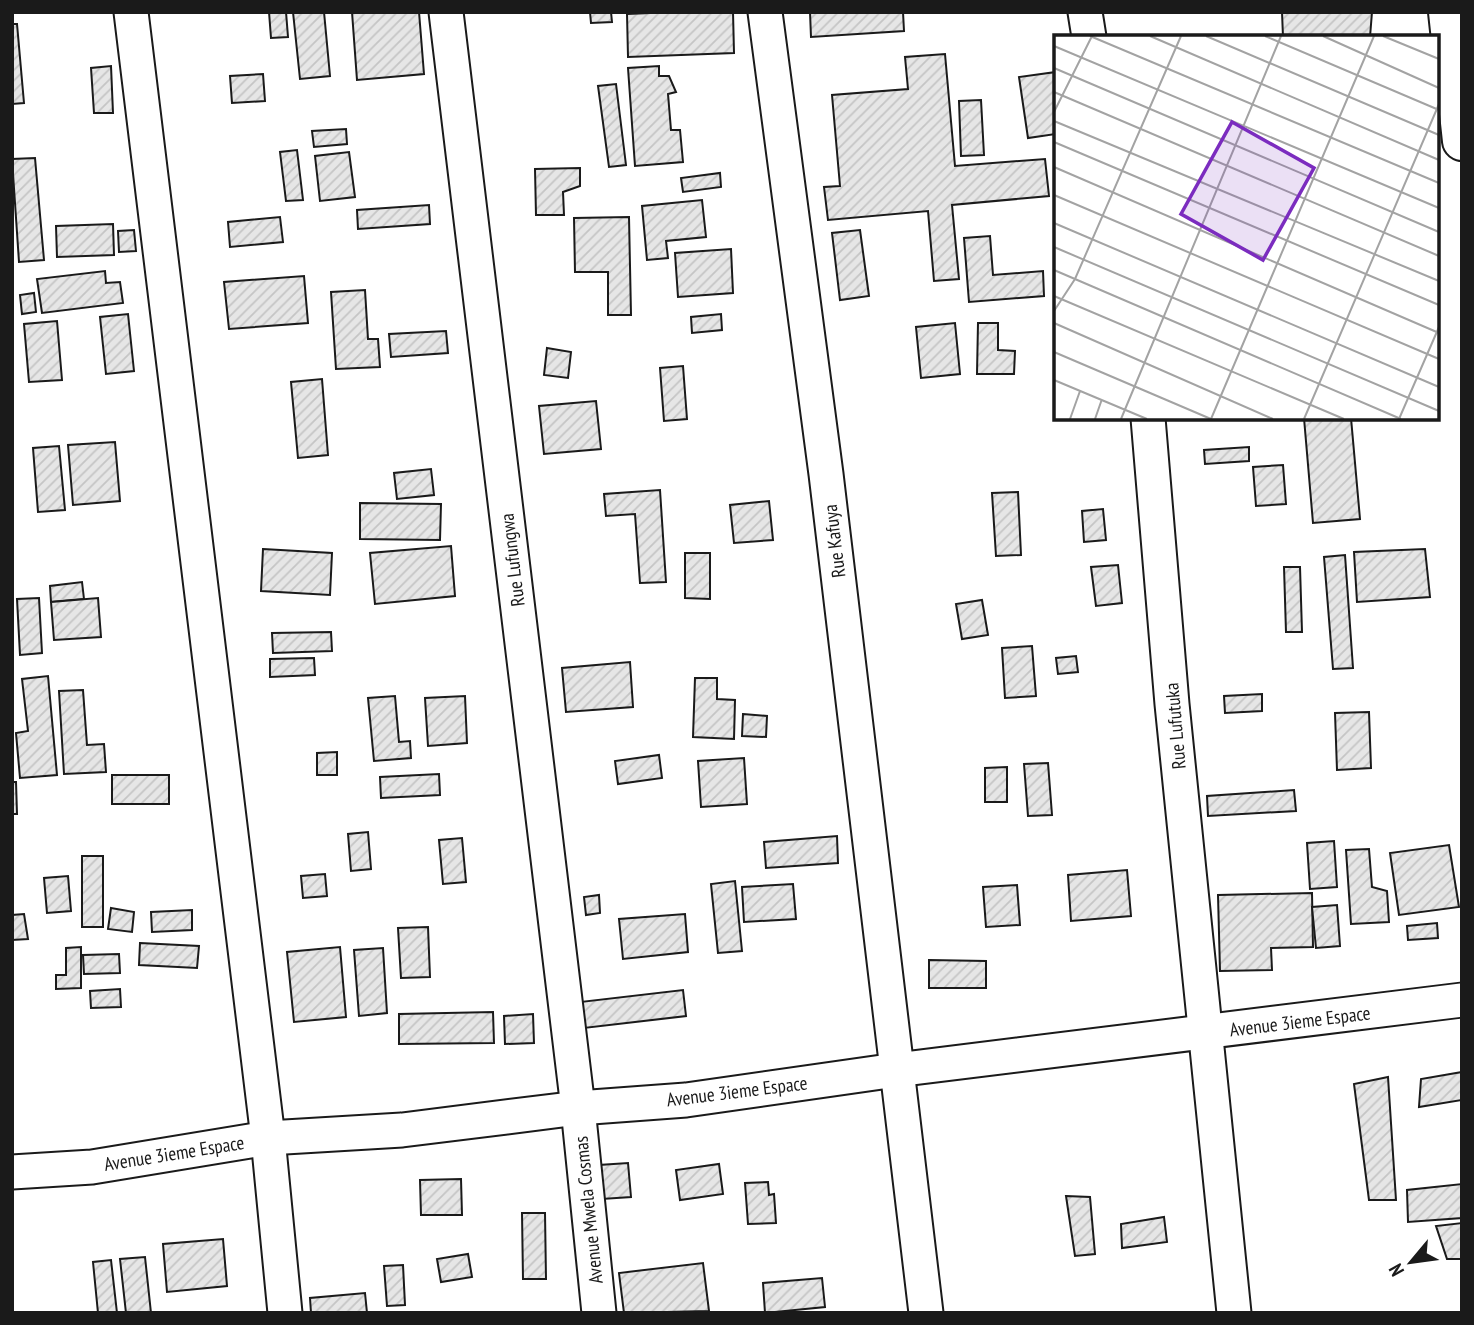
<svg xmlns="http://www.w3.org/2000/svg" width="1474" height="1325" font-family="'PT Sans Narrow',sans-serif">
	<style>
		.building { fill: url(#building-hatch); stroke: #1a1a1a; stroke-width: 2 }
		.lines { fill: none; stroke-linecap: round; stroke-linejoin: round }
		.street-casing { stroke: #1a1a1a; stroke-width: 37 }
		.secondary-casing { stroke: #1a1a1a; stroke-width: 42 }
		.street { stroke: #fff; stroke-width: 33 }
		.secondary { stroke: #fff; stroke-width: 38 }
		.labels { text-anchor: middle; stroke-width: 5; stroke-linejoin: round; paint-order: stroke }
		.street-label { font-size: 19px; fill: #1a1a1a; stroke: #fff }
		.inset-road { fill: none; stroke: #a3a3a3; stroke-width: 2 }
		.view { fill: #7b2cbf; fill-opacity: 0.15; stroke: #7b2cbf; stroke-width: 3.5 }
		.inset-edge { fill: none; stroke: #1a1a1a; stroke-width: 3.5 }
	</style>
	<defs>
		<pattern id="building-hatch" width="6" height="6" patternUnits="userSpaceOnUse" patternTransform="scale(1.75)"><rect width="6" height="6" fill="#e6e6e6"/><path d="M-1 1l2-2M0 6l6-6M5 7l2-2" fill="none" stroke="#c5c5c5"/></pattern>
	</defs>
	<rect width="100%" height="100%" fill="#fff"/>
	<g class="building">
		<path d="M269,12h17l2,25 -17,1z"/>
		<path d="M293,12h31l6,64 -30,3z"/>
		<path d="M352,12h67l5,62 -67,6z"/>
		<path d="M590,12h21l1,10 -21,1z"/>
		<path d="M674,12h59l1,41 -106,4 -1,-43z"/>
		<path d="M810,12h93l1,19 -93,6z"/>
		<path d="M1282,12h90l-2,25h-87z"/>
		<path d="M12,24h5l7,79 -12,1z"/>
		<path d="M945,54l10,112 90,-7 4,37 -97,9 7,74 -25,2 -6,-70 -100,9 -4,-33 16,-1 -8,-91 76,-6 -3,-32z"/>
		<path d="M111,66l2,47h-19l-3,-45z"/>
		<path d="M659,66v10h10l7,16 -8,2 3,36h9l3,32 -48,4 -7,-98z"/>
		<path d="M1056,72v62l-28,4 -9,-61z"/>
		<path d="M263,74l2,27 -33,2 -2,-27z"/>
		<path d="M616,84l10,81 -17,2 -11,-81z"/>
		<path d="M981,100l3,55 -23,1 -2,-55z"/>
		<path d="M346,129l1,15 -33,3 -2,-16z"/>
		<path d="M297,150l6,50 -17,1 -6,-49z"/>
		<path d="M349,152l6,45 -35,4 -5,-45z"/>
		<path d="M35,158l9,102 -25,2 -7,-103z"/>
		<path d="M580,168v18l-17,6 1,23h-28l-1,-46z"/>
		<path d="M720,173l1,14 -38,5 -2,-14z"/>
		<path d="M702,200l4,37 -40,4 2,17 -21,2 -5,-54z"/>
		<path d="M429,205l1,19 -72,5 -1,-19z"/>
		<path d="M280,217l3,25 -53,5 -2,-25z"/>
		<path d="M629,217l2,98h-23v-43h-33l-1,-54z"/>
		<path d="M113,224l1,31 -57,2 -1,-31z"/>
		<path d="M134,230l2,21 -17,1 -1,-21z"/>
		<path d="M860,230l9,66 -29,4 -8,-67z"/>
		<path d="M990,236l3,39 50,-4 1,25 -75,6 -5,-64z"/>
		<path d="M731,249l2,44 -55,4 -3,-44z"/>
		<path d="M105,271l1,12 14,-1 3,21 -81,10 -5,-34z"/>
		<path d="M304,276l4,47 -79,6 -5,-47z"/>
		<path d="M365,290l3,49h10l2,28 -44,2 -5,-77z"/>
		<path d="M34,293l2,19 -14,2 -2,-19z"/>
		<path d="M128,314l6,57 -28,3 -6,-57z"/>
		<path d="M721,314l1,16 -30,3 -1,-16z"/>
		<path d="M57,321l5,59 -33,2 -5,-58z"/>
		<path d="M955,323l5,51 -39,4 -5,-51z"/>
		<path d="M978,323h20v27l17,1 -1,23h-37z"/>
		<path d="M446,331l2,22 -57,4 -2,-23z"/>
		<path d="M547,348l24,4 -3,26 -24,-3z"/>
		<path d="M683,366l4,53 -23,2 -4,-53z"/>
		<path d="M322,379l6,76 -30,3 -7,-76z"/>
		<path d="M596,401l5,48 -57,5 -5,-48z"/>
		<path d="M1304,418h47l9,101 -47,4z"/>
		<path d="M115,442l5,59 -47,4 -5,-60z"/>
		<path d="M59,446l6,64 -27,2 -5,-64z"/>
		<path d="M1249,447v14l-44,3 -1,-14z"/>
		<path d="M1283,465l3,39 -30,2 -3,-39z"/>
		<path d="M431,469l3,26 -37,4 -3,-26z"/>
		<path d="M660,490l6,92 -26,1 -5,-69 -29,2 -2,-22z"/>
		<path d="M1018,492l3,63 -25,1 -4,-63z"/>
		<path d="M769,501l4,39 -39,3 -4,-38z"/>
		<path d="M360,503l81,1 -1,36 -80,-1z"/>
		<path d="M1103,509l3,31 -22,2 -2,-31z"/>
		<path d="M451,546l4,50 -80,8 -5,-51z"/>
		<path d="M263,549l69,4 -2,42 -69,-4z"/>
		<path d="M1425,549l5,48 -73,5 -3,-50z"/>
		<path d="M685,553h25v46l-25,-1z"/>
		<path d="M1345,555l8,113 -20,1 -9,-112z"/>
		<path d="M1118,565l4,38 -26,3 -5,-39z"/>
		<path d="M1284,567h16l2,65h-16z"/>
		<path d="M82,582l2,17 -33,3 -1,-16z"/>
		<path d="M39,598l3,55 -22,2 -3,-56z"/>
		<path d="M98,598l3,39 -47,3 -3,-38z"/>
		<path d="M982,600l6,35 -26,4 -6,-35z"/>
		<path d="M331,632l1,19 -59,2 -1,-20z"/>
		<path d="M1032,646l4,50 -31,2 -3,-50z"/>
		<path d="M1076,656l2,16 -20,2 -2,-16z"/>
		<path d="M314,658l1,17 -45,2v-18z"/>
		<path d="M630,662l3,45 -67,5 -4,-44z"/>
		<path d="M48,676l9,99 -37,3 -4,-45 12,-2 -6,-52z"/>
		<path d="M695,678h22v21l18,1 -1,39 -41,-2z"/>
		<path d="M83,690l4,55 17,-1 2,28 -42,2 -5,-83z"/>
		<path d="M1262,694v17l-37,2 -1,-17z"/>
		<path d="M395,696l4,46 11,-1 1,17 -37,3 -6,-63z"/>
		<path d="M465,696l2,47 -39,3 -3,-48z"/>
		<path d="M1369,712l2,56 -34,2 -2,-57z"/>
		<path d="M743,714l24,2 -1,21 -24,-1z"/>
		<path d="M337,752v23h-20v-22z"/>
		<path d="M659,755l3,23 -44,6 -3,-23z"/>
		<path d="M744,758l3,46 -46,3 -3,-46z"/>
		<path d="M1048,763l4,52 -24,1 -4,-52z"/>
		<path d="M1007,767v35h-22v-34z"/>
		<path d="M439,774l1,21 -59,3 -1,-21z"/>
		<rect x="112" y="775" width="57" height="29"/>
		<path d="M12,782h4l1,32h-5z"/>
		<path d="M1294,790l2,21 -88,5 -1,-20z"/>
		<path d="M368,832l3,37 -20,2 -3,-37z"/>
		<path d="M837,836l1,27 -72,5 -2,-26z"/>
		<path d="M462,838l4,44 -23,2 -4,-44z"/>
		<path d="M1334,841l3,46 -27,2 -3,-46z"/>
		<path d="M1449,845l10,62 -60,8 -9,-62z"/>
		<path d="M1369,849l3,38 15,4 2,31 -38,2 -5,-74z"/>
		<rect x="82" y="856" width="21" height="71"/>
		<path d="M1127,870l4,46 -60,5 -3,-46z"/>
		<path d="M325,874l2,22 -24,2 -2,-22z"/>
		<path d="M68,876l3,35 -24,2 -3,-35z"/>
		<path d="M735,881l7,70 -24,2 -7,-69z"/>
		<path d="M793,884l3,35 -52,3 -2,-35z"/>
		<path d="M1017,885l3,40 -34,2 -3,-40z"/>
		<path d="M1312,893l1,54 -42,1 1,22 -52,1 -2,-76z"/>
		<path d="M599,895l1,18 -14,2 -2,-18z"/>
		<path d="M1337,905l3,41 -24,2 -4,-41z"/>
		<path d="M111,908l23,4 -2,20 -24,-3z"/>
		<path d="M192,910v20l-40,2 -1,-20z"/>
		<path d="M24,914l4,25 -16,1v-25z"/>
		<path d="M685,914l3,38 -65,7 -4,-40z"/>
		<path d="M1437,923l1,15 -30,2 -1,-14z"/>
		<path d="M428,927l2,50 -29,1 -3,-50z"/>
		<path d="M140,943l59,3 -2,22 -58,-3z"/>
		<path d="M81,947v41l-25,1v-14h10v-27z"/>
		<path d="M340,947l6,70 -52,5 -7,-70z"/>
		<path d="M383,948l4,65 -28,3 -5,-66z"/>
		<path d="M119,954l1,19 -36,1 -1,-19z"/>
		<path d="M929,960l57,1v27h-57z"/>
		<path d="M120,989l1,18 -30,1 -1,-17z"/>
		<path d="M683,990l3,26 -102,12 -4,-26z"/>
		<path d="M493,1012l1,31 -95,1v-30z"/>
		<path d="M533,1014l1,29 -29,1 -1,-28z"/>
		<path d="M1462,1072v28l-43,7 2,-28z"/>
		<path d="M1388,1077l8,123h-27l-15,-116z"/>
		<path d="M628,1163l3,34 -29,2 -3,-34z"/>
		<path d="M719,1164l4,30 -43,6 -4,-30z"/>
		<path d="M461,1179l1,36h-41l-1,-35z"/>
		<path d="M768,1182l1,13 5,-1 2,29 -28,1 -3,-41z"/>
		<path d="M1462,1184v34l-54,4 -1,-32z"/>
		<path d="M1066,1196l24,1 5,57 -20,2z"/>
		<path d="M522,1213h23l1,66h-23z"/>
		<path d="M1164,1217l3,25 -45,6 -1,-24z"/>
		<path d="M1462,1223v36h-15l-11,-33z"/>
		<path d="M223,1239l4,47 -60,6 -4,-48z"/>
		<path d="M468,1254l4,23 -31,5 -4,-23z"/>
		<path d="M145,1257l6,56h-25l-6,-54z"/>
		<path d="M111,1260l6,53h-19l-5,-51z"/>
		<path d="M703,1263l6,48 -85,2 -5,-40z"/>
		<path d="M403,1265l2,40 -18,1 -3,-40z"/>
		<path d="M822,1278l3,29 -60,6 -2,-30z"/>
		<path d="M365,1293l2,20h-56l-1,-15z"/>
	</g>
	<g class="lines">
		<defs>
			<g id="street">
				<path d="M131,12l137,1126 17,175"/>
				<path d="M446,12l132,1096 21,205"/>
				<path d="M765,12l61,462 100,839"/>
				<path d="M1085,12l4,25"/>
				<path d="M1148,418l24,286 62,609"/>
				<path d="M12,1172l80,-5 176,-29 134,-8 176,-22 108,-8 210,-30 566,-70"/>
			</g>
			<path id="secondary" d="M1448,12l14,129"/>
		</defs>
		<use href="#street" class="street-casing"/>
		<use href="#secondary" class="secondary-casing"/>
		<use href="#street" class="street"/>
		<use href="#secondary" class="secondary"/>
	</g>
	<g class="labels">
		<g class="street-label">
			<text transform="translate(834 541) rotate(-97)" y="7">Rue Kafuya</text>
			<text transform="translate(512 560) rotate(-97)" y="7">Rue Lufungwa</text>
			<text transform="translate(1175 726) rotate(-95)" y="7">Rue Lufutuka</text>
			<text transform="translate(1300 1021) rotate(-7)" y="7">Avenue 3ieme Espace</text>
			<text transform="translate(737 1091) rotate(-7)" y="7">Avenue 3ieme Espace</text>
			<text transform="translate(174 1153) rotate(-9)" y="7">Avenue 3ieme Espace</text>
			<text transform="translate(588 1210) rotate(-96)" y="7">Avenue Mwela Cosmas</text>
		</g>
	</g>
	<g transform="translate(1054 35)">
		<rect width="385" height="385" fill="#fff"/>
		<path class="inset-road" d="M36,1l349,147M96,1l289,124M152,1l233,99M211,1l174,74M269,1l116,52M329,1l56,23M0,11l385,162M0,33l385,164M0,57l385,164M0,77l38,-76M0,86l385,160M0,107l385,163M0,132l385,166M0,160l385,164M0,188l385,164M0,212l385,164M0,235l347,149M0,261l290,123M0,276l21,-32 106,-243M0,288l219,96M0,317l157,67M0,345l93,39M16,384l10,-28M41,384l7,-20M67,384l160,-383M157,384l163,-383M250,384l135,-315M345,384l40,-92"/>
		<path class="view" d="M178,87l82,46 -51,92 -82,-46z"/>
		<rect width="385" height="385" class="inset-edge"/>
	</g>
	<rect width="1474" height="1325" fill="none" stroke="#1a1a1a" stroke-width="28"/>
	<g transform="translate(1411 1262) rotate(241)" stroke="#ffffff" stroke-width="5" paint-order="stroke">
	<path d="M0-5L12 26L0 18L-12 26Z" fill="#1a1a1a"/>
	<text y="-10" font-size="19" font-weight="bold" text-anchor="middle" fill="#1a1a1a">N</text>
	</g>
</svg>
